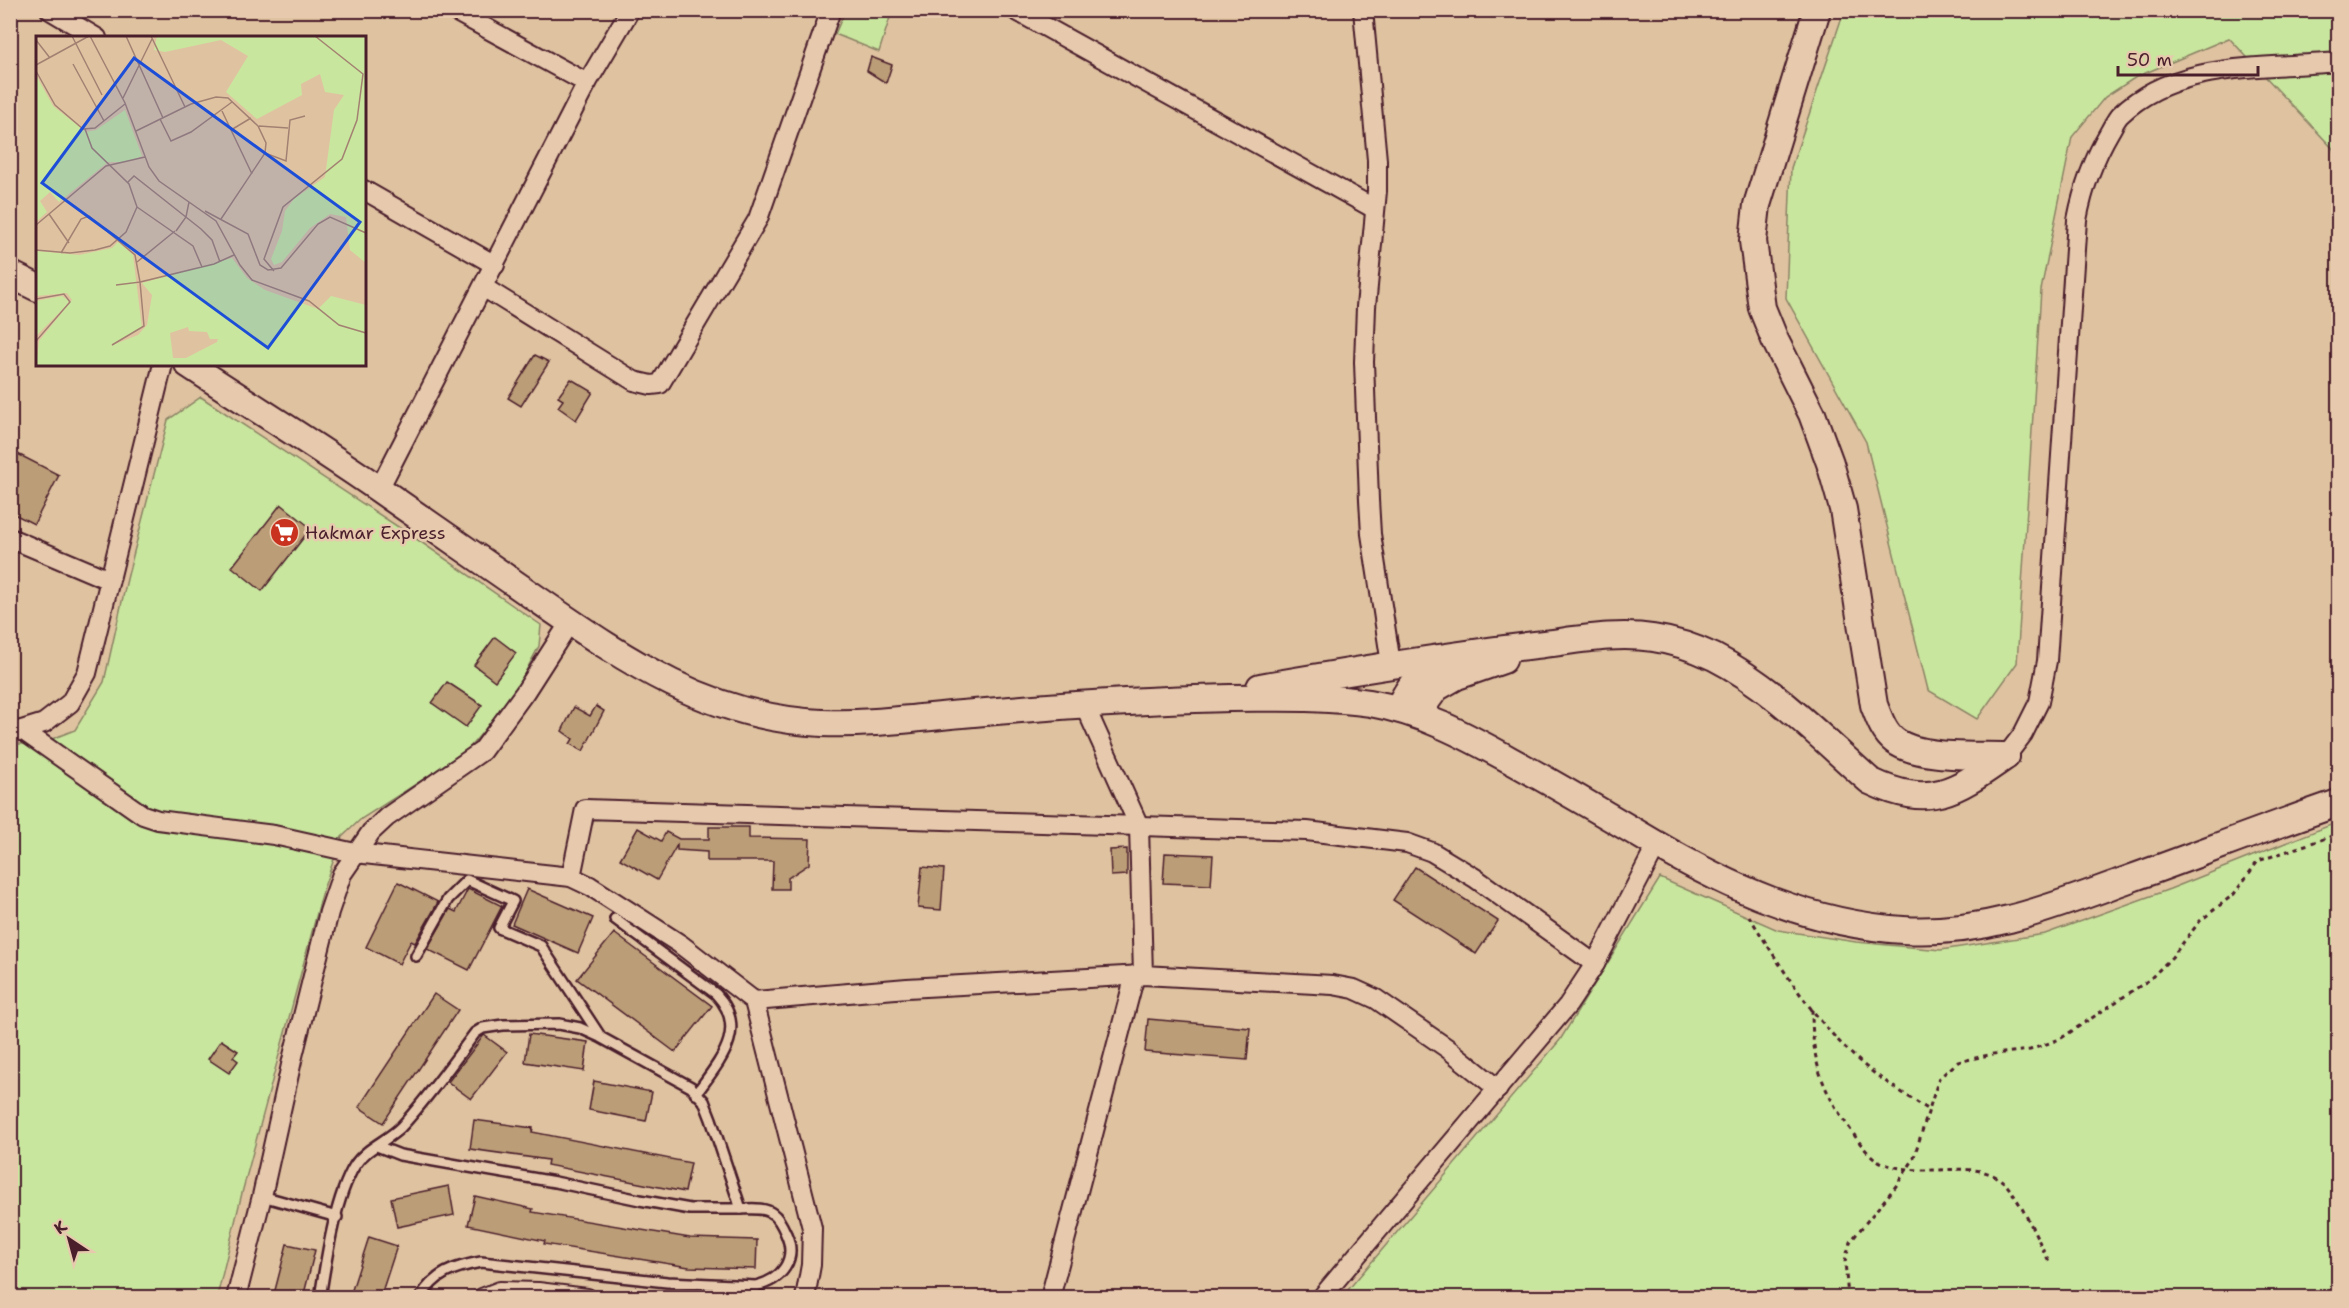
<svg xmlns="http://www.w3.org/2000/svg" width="2349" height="1308" font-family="'Shantell Sans',sans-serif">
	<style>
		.green { fill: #c9e69e; stroke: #8a8264; stroke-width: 1.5 }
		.building { fill: #bb9d77; stroke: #4a1f2b; stroke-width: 1.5 }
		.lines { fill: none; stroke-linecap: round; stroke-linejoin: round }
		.lane-casing { stroke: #4a1f2b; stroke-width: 14 }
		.street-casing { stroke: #4a1f2b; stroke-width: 22 }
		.secondary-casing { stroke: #4a1f2b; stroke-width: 30 }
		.path { stroke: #4a1f2b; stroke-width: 3; stroke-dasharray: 4.5 4.5; stroke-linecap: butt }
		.lane { stroke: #e7caae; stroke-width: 9 }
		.street { stroke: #e7caae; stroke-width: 18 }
		.secondary { stroke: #e7caae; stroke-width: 26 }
		.labels { text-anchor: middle; stroke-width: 5; stroke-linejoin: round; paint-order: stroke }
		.poi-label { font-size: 18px; fill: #4a1f2b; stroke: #e7caae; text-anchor: start }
		.inset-road { fill: none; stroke: #a38172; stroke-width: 1.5 }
		.view { fill: #1d4ed8; fill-opacity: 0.15; stroke: #1d4ed8; stroke-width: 3 }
		.inset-edge { fill: none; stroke: #4a1f2b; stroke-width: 3 }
	</style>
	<rect width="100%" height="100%" fill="#dfc3a1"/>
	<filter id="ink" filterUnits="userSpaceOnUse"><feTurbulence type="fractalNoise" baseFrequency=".0167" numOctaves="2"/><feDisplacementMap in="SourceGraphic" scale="12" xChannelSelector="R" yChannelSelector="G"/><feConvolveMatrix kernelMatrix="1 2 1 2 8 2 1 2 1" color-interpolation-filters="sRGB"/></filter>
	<g filter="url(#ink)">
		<g class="green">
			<path d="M845,11h47l-13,41 -44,-18z"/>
			<path d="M1844,11h494v143l-109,-116 -93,39 -31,20 -33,40 -31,153 -24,373 -40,56 -49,-29 -62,-248 -80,-144 5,-130z"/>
			<path d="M201,397l217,143 123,85 -2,21 -28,53 -42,49 -45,31 -63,40 -19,18 -18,50 -82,306 -25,104 -206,1v-554h28l36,-14 29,-48 23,-103 41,-159z"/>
			<path d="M2338,822v475h-996l218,-257 100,-162 118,52 78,12 85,8 104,-16 125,-45z"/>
		</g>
		<g class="building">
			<path d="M871,57l21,8 -6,18 -19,-12z"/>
			<path d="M535,355l14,7 -28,44 -13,-8z"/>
			<path d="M571,379l22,13 -17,28 -18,-13 5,-7 -5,-3z"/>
			<path d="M10,450l49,25 -25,49 -24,-12z"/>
			<path d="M281,504l30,24 -49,63 -30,-24z"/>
			<path d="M495,637l21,16 -21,28 -21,-16z"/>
			<path d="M447,682l35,23 -16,22 -34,-24z"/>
			<path d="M596,706l8,5 -21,40 -13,-7 3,-5 -11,-8 12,-24 16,9z"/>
			<path d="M709,827h40v11l61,1 -1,25 -21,14v11h-16l1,-28h-66v-9l-30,-2v-5l-20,35 -37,-21 18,-31 23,13 5,-9 13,7h30z"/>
			<path d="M1127,849v26l-16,1 -1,-26z"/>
			<path d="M1165,853l48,2 -2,30 -48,-2z"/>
			<path d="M922,867l22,2 -3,41 -23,-2z"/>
			<path d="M1415,867l83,54 -22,33 -83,-54z"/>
			<path d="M398,882l40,20 -23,41 -4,-2 -12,23 -33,-17z"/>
			<path d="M468,889l34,17 -33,64 -42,-21 23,-40 6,3z"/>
			<path d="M527,889l66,29 -15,35 -66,-29z"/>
			<path d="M614,933l98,73 -37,46 -98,-73z"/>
			<path d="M434,994l24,16 -75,113 -24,-16z"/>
			<path d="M1148,1019l102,9 -3,32 -102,-8z"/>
			<path d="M529,1034l59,8 -4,29 -59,-9z"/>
			<path d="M484,1035l23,17 -36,47 -23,-17z"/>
			<path d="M221,1040l17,11 -5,6 5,4 -9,12 -21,-14z"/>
			<path d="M594,1081l58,11 -6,29 -57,-11z"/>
			<path d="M474,1120l59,8 -1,4 159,31 -6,29 -138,-27 1,-5 -78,-11z"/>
			<path d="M449,1186l5,29 -57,12 -6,-29z"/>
			<path d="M475,1196l58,13 -1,3 158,26 67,2 -1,29 -67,-2 -145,-23 1,-3 -77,-16z"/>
			<path d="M369,1237l28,9 -17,52h-14l-15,-5z"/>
			<path d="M287,1244l28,6 -12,48h-30z"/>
		</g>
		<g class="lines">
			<defs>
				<g id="lane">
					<path d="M615,919l101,75c34,36 2,69 -20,100"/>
					<path d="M416,956l32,-57 19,-19 46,21 -14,27 42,18 59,90"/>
					<path d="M262,1196l75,21"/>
					<path d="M320,1298c6,-38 15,-101 35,-133 11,-17 32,-24 46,-38 27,-29 50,-62 74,-94l8,-5 20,-3 56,-1 21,4 20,9 91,50 13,14 7,18 30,90h-51l-50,-9 -85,-18 -155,-27 -23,-9"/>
					<path d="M420,1298c15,-25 34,-31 61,-36l186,20 89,4c25,-6 42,-26 30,-52 -3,-7 -7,-16 -13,-20 -8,-7 -22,-5 -32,-5"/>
				</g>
				<g id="street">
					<path d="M50,10l47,28"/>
					<path d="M453,10l134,73"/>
					<path d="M1015,10l360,199"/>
					<path d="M1363,10l14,150v31l-11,116 -2,55 5,138 2,34 20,130"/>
					<path d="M364,190l131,75"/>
					<path d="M483,287l151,94 17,4 9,-1 98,-165 73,-209"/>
					<path d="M379,489l208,-406 43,-73"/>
					<path d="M10,538l99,42"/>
					<path d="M1084,704l55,122 4,149"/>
					<path d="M22,730l121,85 15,5 116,15 81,18 216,24 19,9 90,58 74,57 58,227 -1,37 -6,33"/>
					<path d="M15,732l29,-9 26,-20 17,-30 76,-309"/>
					<path d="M2006,756l17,-22 16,-32 8,-41 30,-441c6,-32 16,-60 33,-89 3,-5 6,-12 10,-16 56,-55 147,-46 218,-53"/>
					<path d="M571,877l14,-68 722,22 100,12 25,9 43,26 120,86"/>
					<path d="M754,1001l153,-13 236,-13 190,10 21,4 22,10 71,49 51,41"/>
					<path d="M236,1298l26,-102 31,-140 36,-144 13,-38 29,-42 16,-15 95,-66 43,-59 45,-70"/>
					<path d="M482,1298l18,-7 38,1 49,6"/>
					<path d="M1050,1298l85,-323"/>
					<path d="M1321,1298l247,-293 27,-41 62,-119"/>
				</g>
				<g id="secondary">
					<path d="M1817,10l-60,195 -4,36 9,67 13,32 37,74 18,49 13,46 31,196c5,13 10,28 21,36 25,18 81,14 111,15"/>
					<path d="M10,274l28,14"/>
					<path d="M188,364c68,45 139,88 205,135 48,33 96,67 144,100 90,62 172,119 285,124 46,2 94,-5 140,-9 89,-8 179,-14 268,-16 46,0 95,-2 140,5 52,9 95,32 140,57 48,26 95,54 142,82 78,46 160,82 251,88 82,5 152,-24 226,-51 70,-25 139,-52 209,-76"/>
					<path d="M1260,687c92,-16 183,-31 275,-42 38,-4 79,-13 118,-7 21,3 42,10 61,19 59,30 107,81 156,124 61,29 86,10 136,-25"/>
					<path d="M1398,709c12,-25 21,-35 43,-51"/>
					<path d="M1417,714l19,-26 21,-12 46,-16"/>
				</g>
			</defs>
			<use href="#lane" class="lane-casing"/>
			<use href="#street" class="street-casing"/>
			<use href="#secondary" class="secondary-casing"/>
			<g class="path">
				<path d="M1749,916c32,51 63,102 108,143 22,20 48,35 72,51"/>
				<path d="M1812,1009c0,51 8,78 38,120 7,10 16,24 27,31 12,8 34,10 49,10 24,1 54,-6 75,10 17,13 38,63 49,83"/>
				<path d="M1848,1298l-3,-37 5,-19 46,-56 17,-26 26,-82 19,-16 35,-8 37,-4 30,-11 89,-59 23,-23 28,-36 34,-27 24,-33 80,-27"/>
			</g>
			<use href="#lane" class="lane"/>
			<use href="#street" class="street"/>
			<use href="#secondary" class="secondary"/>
		</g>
	</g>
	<defs>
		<symbol id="supermarket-disc" viewBox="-11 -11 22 22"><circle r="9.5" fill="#c8321e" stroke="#e7caae"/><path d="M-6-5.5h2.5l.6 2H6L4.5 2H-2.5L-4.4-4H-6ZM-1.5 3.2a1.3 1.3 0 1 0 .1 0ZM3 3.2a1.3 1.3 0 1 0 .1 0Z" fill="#fff"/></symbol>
	</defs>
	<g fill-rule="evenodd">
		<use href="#supermarket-disc" x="268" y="516" width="33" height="33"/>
	</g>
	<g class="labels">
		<g class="poi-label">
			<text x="305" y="539">Hakmar Express</text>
		</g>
	</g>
	<g transform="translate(36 36)">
		<rect width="330" height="330" fill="#dfc3a1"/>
		<path d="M121,0h209v227l-16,-13 -4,-33 -16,-3 -20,14 -28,34 -8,3 -3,-6 11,-28 3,-20 9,-12 31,-22 9,-67 10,-15 -19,-3 -5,-18 -19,10 1,11 -45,24 -31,-27 22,-36 -27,-16 -56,12 -11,-2zM0,39l17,31 33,26 10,-2 29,-20 17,46 -15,6h-19l-49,40 -9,-10 -10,9 7,11 -11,10zM82,206l15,13 9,73 -32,18 28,-11 9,-10 5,-30 -10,-12 90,-25 15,20 18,12 53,19 13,-13 35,9v61h-330l3,-25 33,-41 -5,-7 -31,3v-45l43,4 33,-7zM152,291l1,4 18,1 3,7h8l-1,3 -31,16h-13l-3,-25zM26,260l7,5 -3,5 -30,30v-35z" fill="#c9e69e" fill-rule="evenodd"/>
		<path class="inset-road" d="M36,0l30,59M54,0l35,67 24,64 10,14 57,40 24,44 12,15 57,21 30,24 27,8M90,0l37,82M115,0l34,71M0,4l14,18M37,28l31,57M0,29l53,-29M0,35l19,34 28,24 12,-1 30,-24M87,62l29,-59M186,75l30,63M124,83l11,22 20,-9 41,-30M223,90l29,2M195,94l20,-12M100,95l55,-27 25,-7 12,1 30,28 8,17 -1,10 -44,66M229,117l21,8 4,-41 15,-4M92,146l6,-6 67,53 11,11 8,22M101,171l56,39 9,21M169,175l43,23 12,31 8,5 13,-2 37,-44 12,-7 36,16M13,178l20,29M0,189l70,-59 39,-9M140,195l10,-14 3,-15M0,214l34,3 25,-3 15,-4 16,-14 11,-25 -8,-23 -37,-36 -7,-19M25,217l20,-34 8,-3 46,39 5,27 74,-18 20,-9M101,226l38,-31M238,235l-10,-12 19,-52 59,-48 15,-39 6,-46 -48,-38M0,263l28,-5 6,8 -34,39M76,309l32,-19 -4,-44 -24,3"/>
		<path class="view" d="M98,22l226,164 -92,126 -226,-165z"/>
		<rect width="330" height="330" class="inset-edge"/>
	</g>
	<rect width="2349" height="1308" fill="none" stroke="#e7caae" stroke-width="36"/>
	<rect x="18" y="18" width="2313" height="1272" fill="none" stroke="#4a1f2b" stroke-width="2" filter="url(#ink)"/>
	<g transform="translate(69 1239) rotate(324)" stroke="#e7caae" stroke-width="4.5" paint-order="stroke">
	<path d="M0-4.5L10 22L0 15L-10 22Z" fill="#4a1f2b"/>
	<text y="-9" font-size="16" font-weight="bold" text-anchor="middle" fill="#4a1f2b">K</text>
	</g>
	<path d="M2118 66v9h140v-9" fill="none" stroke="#4a1f2b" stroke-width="3"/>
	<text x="2127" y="66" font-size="18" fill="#4a1f2b" stroke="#e7caae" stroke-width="4.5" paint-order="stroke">50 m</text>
</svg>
